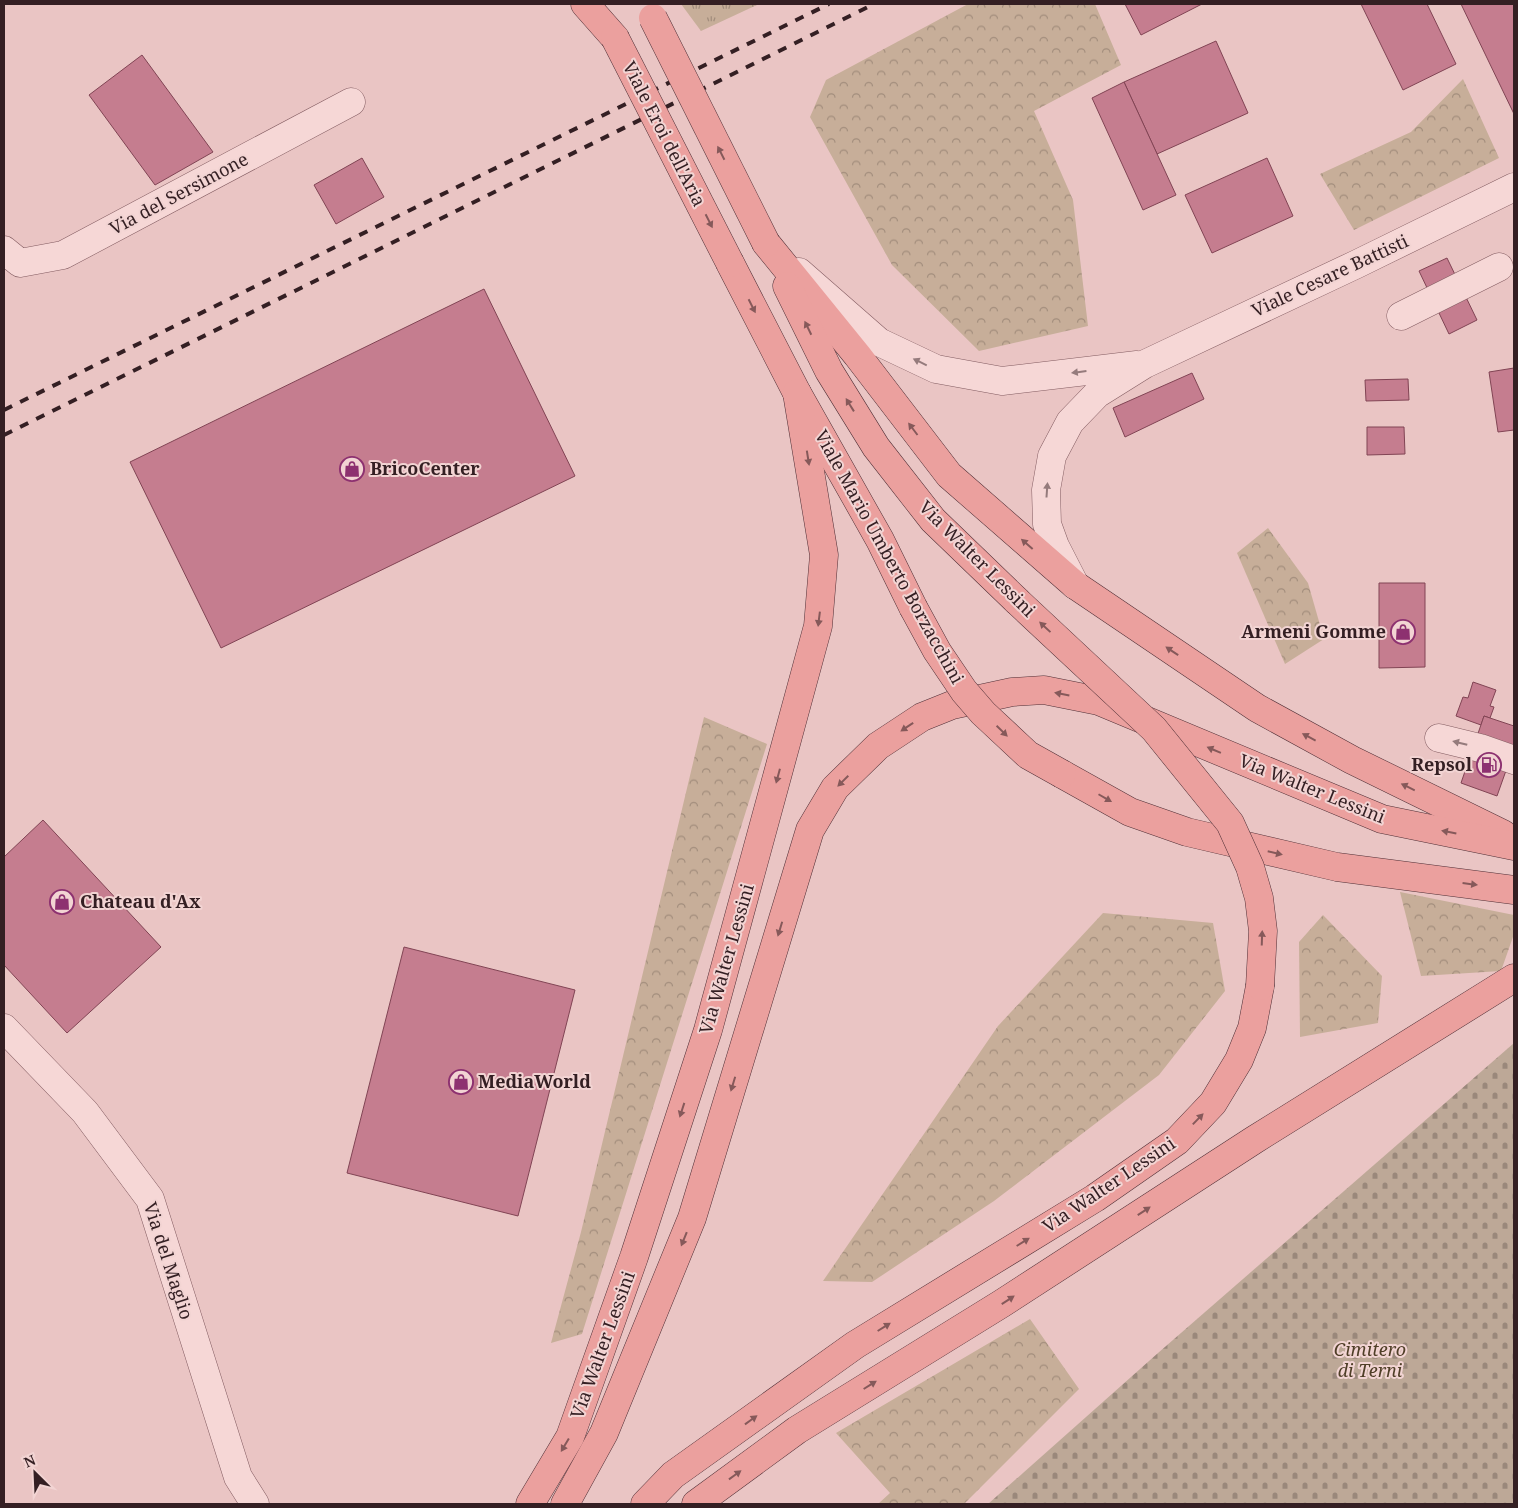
<svg xmlns="http://www.w3.org/2000/svg" width="1518" height="1508" font-family="'Noto Serif',serif">
	<style>
		.grass { fill: url(#grass-tufts) }
		.forest { fill: url(#forest-crowns) }
		.cemetery { fill: url(#cemetery-stones) }
		.building { fill: #c57d8f; stroke: #814454 }
		.lines { fill: none; stroke-linecap: round; stroke-linejoin: round }
		.minor-casing { stroke: #835c61; stroke-width: 29 }
		.major-casing { stroke: #513037; stroke-width: 29 }
		.minor { stroke: #f6d7d6; stroke-width: 28 }
		.major { stroke: #eba09e; stroke-width: 28 }
		.rail { stroke: #341f23; stroke-width: 4; stroke-dasharray: 9 9; stroke-linecap: butt }
		.major-bridge-casing { stroke: #513037; stroke-width: 29; stroke-linecap: butt }
		.major-bridge { stroke: #eba09e; stroke-width: 28 }
		.oneway { fill: #86595a }
		.oneway2 { fill: #957b7c }
		.labels { text-anchor: middle; stroke-width: 4; stroke-linejoin: round; paint-order: stroke }
		.street-label { font-size: 18px; fill: #341f23; stroke: #f2d4d3 }
		.poi-label { font-size: 18px; font-weight: bold; fill: #341f23; stroke: #f2d4d3; text-anchor: start }
		.park-label { font-size: 18px; font-style: italic; fill: #4f3e27; stroke: #f2d4d3 }
	</style>
	<defs>
		<pattern id="grass-tufts" width="24" height="20" patternUnits="userSpaceOnUse" patternTransform="scale(1.25)"><rect width="24" height="20" fill="#c7ae99"/><path d="M3 7l-1-3M5 7V3M7 7l1-3M15 17l-1-3M17 17v-4M19 17l1-3" fill="none" stroke="#a28d7c"/></pattern>
		<pattern id="forest-crowns" width="20" height="18" patternUnits="userSpaceOnUse" patternTransform="scale(1.25)"><rect width="20" height="18" fill="#c7ae99"/><path d="M2 6a3 3 0 1 1 6 0M12 15a3 3 0 1 1 6 0" fill="none" stroke="#a28d7c"/></pattern>
		<pattern id="cemetery-stones" width="16" height="16" patternUnits="userSpaceOnUse" patternTransform="scale(1.25)"><rect width="16" height="16" fill="#bda897"/><path d="M2 7V4a2 2 0 0 1 4 0v3zM10 15v-3a2 2 0 0 1 4 0v3z" fill="#9a887b"/></pattern>
	</defs>
	<rect width="100%" height="100%" fill="#eac5c4"/>
	<path class="grass" d="M681,4h78l-58,27z"/>
	<g class="forest">
		<path d="M968,4h127l26,61 -87,46 39,89 15,126 -109,25 -87,-86 -82,-148 16,-37z"/>
		<path d="M1463,79l36,79 -145,72 -34,-56 91,-42z"/>
		<path d="M1268,528l40,55 16,56 -39,25 -48,-111z"/>
		<path d="M704,717l63,27 -185,590 -31,9 30,-111z"/>
		<path d="M1400,892l114,23v19l-13,37 -80,5z"/>
		<path d="M1103,913l110,10 12,68 -66,84 -165,126 -122,81 -49,-1 175,-255z"/>
		<path d="M1323,915l59,61 -4,47 -78,14 -1,-95z"/>
		<path d="M1030,1319l49,70 -115,115h-86l12,-11 -54,-60z"/>
	</g>
	<path class="cemetery" d="M1514,1043v461h-526l170,-151z"/>
	<g class="building">
		<path d="M1125,4h77l-61,31z"/>
		<path d="M1361,4h66l29,60 -53,26z"/>
		<path d="M1461,4h53v110z"/>
		<path d="M1216,41l32,72 -91,41 -33,-72z"/>
		<path d="M142,55l71,97 -58,33 -66,-90z"/>
		<path d="M1124,82l52,113 -33,15 -51,-112z"/>
		<path d="M362,158l22,39 -48,27 -22,-39z"/>
		<path d="M1267,158l26,58 -81,37 -27,-58z"/>
		<path d="M1447,258l30,62 -28,14 -30,-63z"/>
		<path d="M484,289l91,187 -354,172 -91,-186z"/>
		<path d="M1514,368v62l-16,2 -9,-60z"/>
		<path d="M1192,373l12,26 -79,38 -12,-29z"/>
		<path d="M1408,379l1,21 -43,1 -1,-21z"/>
		<path d="M1367,427h37l1,27 -38,1z"/>
		<path d="M1379,583h46v84l-46,1z"/>
		<path d="M1473,682l23,8 -6,16 4,1 -4,11 -6,-2 -3,9 -25,-9 7,-19 5,1z"/>
		<path d="M1484,716l30,10v22l-17,48 -36,-13z"/>
		<path d="M43,820l118,127 -94,86 -63,-68v-108z"/>
		<path d="M404,947l171,43 -57,226 -171,-43z"/>
	</g>
	<g class="lines">
		<defs>
			<g id="minor">
				<path d="M4,250l16,13 43,-8 288,-153"/>
				<path d="M799,272l80,70 57,27 66,12 135,-16"/>
				<path d="M1401,316l98,-49"/>
				<path d="M1075,585l-20,-39 -8,-22 -1,-34 6,-34 18,-34 27,-28 48,-30 212,-100 157,-77"/>
				<path d="M1439,738l41,10 34,12"/>
				<path d="M4,1028l81,84 65,87 88,278 17,27"/>
			</g>
			<g id="major">
				<path d="M585,4l30,34"/>
				<path d="M766,243l91,112 92,120 126,110 182,123 95,52 151,74"/>
				<path d="M730,263l67,130 83,147 33,67"/>
				<path d="M787,286l42,85 47,76 57,73 84,81"/>
				<path d="M1062,774l68,38 57,20 150,35 177,23"/>
				<path d="M530,1504l40,-67 64,-180 74,-227 110,-404 6,-71 -27,-162"/>
				<path d="M565,1504l39,-71 88,-215 118,-388 25,-42 43,-42 44,-29 30,-12 60,-13 32,-2 55,11 283,118 132,27"/>
				<path d="M645,1504l28,-29 182,-130 240,-147 82,-57 36,-38 26,-43 13,-32 8,-42"/>
				<path d="M696,1504l101,-74 204,-126 253,-164 260,-162"/>
			</g>
		</defs>
		<use href="#minor" class="minor-casing"/>
		<use href="#major" class="major-casing"/>
		<use href="#minor" class="minor"/>
		<use href="#major" class="major"/>
		<g class="rail">
			<path d="M4,410l825,-406"/>
			<path d="M4,435l870,-431"/>
		</g>
		<defs>
			<g id="major-bridge">
				<path d="M653,18l113,225"/>
				<path d="M615,38l115,225"/>
				<path d="M1017,601l137,128 76,94 20,44 9,31 4,33 -3,55"/>
				<path d="M913,607l24,44 27,40 19,22 45,42 34,19"/>
			</g>
		</defs>
		<use href="#major-bridge" class="major-bridge-casing"/>
		<use href="#major-bridge" class="major-bridge"/>
	</g>
	<defs><path id="oneway-solid" d="M-6-.8H1V-3.2L6.5 0L1 3.2V.8H-6Z" transform="scale(1.25)"/></defs>
	<g class="oneway">
		<use href="#oneway-solid" transform="translate(721 153) rotate(-117)"/>
		<use href="#oneway-solid" transform="translate(709 221) rotate(63)"/>
		<use href="#oneway-solid" transform="translate(752 306) rotate(63)"/>
		<use href="#oneway-solid" transform="translate(808 328) rotate(-116)"/>
		<use href="#oneway-solid" transform="translate(850 405) rotate(-122)"/>
		<use href="#oneway-solid" transform="translate(913 429) rotate(-127)"/>
		<use href="#oneway-solid" transform="translate(808 458) rotate(81)"/>
		<use href="#oneway-solid" transform="translate(1027 544) rotate(-139)"/>
		<use href="#oneway-solid" transform="translate(819 619) rotate(97)"/>
		<use href="#oneway-solid" transform="translate(1045 627) rotate(-137)"/>
		<use href="#oneway-solid" transform="translate(1172 651) rotate(-146)"/>
		<use href="#oneway-solid" transform="translate(1062 694) rotate(-169)"/>
		<use href="#oneway-solid" transform="translate(907 727) rotate(146)"/>
		<use href="#oneway-solid" transform="translate(1002 731) rotate(44)"/>
		<use href="#oneway-solid" transform="translate(1309 737) rotate(-152)"/>
		<use href="#oneway-solid" transform="translate(1214 750) rotate(-157)"/>
		<use href="#oneway-solid" transform="translate(778 776) rotate(105)"/>
		<use href="#oneway-solid" transform="translate(843 781) rotate(135)"/>
		<use href="#oneway-solid" transform="translate(1408 787) rotate(-154)"/>
		<use href="#oneway-solid" transform="translate(1105 798) rotate(30)"/>
		<use href="#oneway-solid" transform="translate(1449 832) rotate(-169)"/>
		<use href="#oneway-solid" transform="translate(1275 853) rotate(13)"/>
		<use href="#oneway-solid" transform="translate(1470 884) rotate(7)"/>
		<use href="#oneway-solid" transform="translate(780 929) rotate(107)"/>
		<use href="#oneway-solid" transform="translate(1262 938) rotate(-88)"/>
		<use href="#oneway-solid" transform="translate(733 1084) rotate(107)"/>
		<use href="#oneway-solid" transform="translate(682 1110) rotate(108)"/>
		<use href="#oneway-solid" transform="translate(1198 1119) rotate(-46)"/>
		<use href="#oneway-solid" transform="translate(1144 1211) rotate(-33)"/>
		<use href="#oneway-solid" transform="translate(684 1239) rotate(112)"/>
		<use href="#oneway-solid" transform="translate(1023 1242) rotate(-32)"/>
		<use href="#oneway-solid" transform="translate(1008 1300) rotate(-33)"/>
		<use href="#oneway-solid" transform="translate(884 1327) rotate(-32)"/>
		<use href="#oneway-solid" transform="translate(870 1385) rotate(-32)"/>
		<use href="#oneway-solid" transform="translate(751 1420) rotate(-36)"/>
		<use href="#oneway-solid" transform="translate(565 1445) rotate(121)"/>
		<use href="#oneway-solid" transform="translate(735 1475) rotate(-36)"/>
	</g>
	<g class="oneway2">
		<use href="#oneway-solid" transform="translate(920 362) rotate(-154)"/>
		<use href="#oneway-solid" transform="translate(1079 372) rotate(173)"/>
		<use href="#oneway-solid" transform="translate(1047 490) rotate(-86)"/>
		<use href="#oneway-solid" transform="translate(1460 743) rotate(-166)"/>
	</g>
	<defs>
		<symbol id="shop-ring" viewBox="-11 -11 22 22"><circle r="9.5" fill="#f2d4d3" stroke="#8d3170" stroke-width="1.5"/><path d="M-5-2.5h2.3a2.7 3.5 0 0 1 5.4 0H5L5.5 6h-11ZM-1.5-2.5h3a1.5 2.3 0 0 0-3 0Z" fill="#8d3170"/></symbol>
		<symbol id="fuel-ring" viewBox="-11 -11 22 22"><circle r="9.5" fill="#f2d4d3" stroke="#8d3170" stroke-width="1.5"/><path d="M-5.5-6h7V0h2V4h1.3V-2.5L3-4.5l.8-.8L6-3V5H2.5V1h-1V6h-7ZM-4.2-4.7v3.2H.2V-4.7Z" fill="#8d3170"/></symbol>
	</defs>
	<g fill-rule="evenodd">
		<use href="#shop-ring" x="338" y="455" width="28" height="28"/>
		<use href="#shop-ring" x="1389" y="618" width="28" height="28"/>
		<use href="#fuel-ring" x="1475" y="751" width="28" height="28"/>
		<use href="#shop-ring" x="48" y="888" width="28" height="28"/>
		<use href="#shop-ring" x="447" y="1068" width="28" height="28"/>
	</g>
	<g class="labels">
		<g class="street-label">
			<text transform="translate(664 134) rotate(63)" y="6">Viale Eroi dell'Aria</text>
			<text transform="translate(179 194) rotate(-28)" y="6">Via del Sersimone</text>
			<text transform="translate(1330 276) rotate(-25)" y="6">Viale Cesare Battisti</text>
			<text transform="translate(889 557) rotate(61)" y="6">Viale Mario Umberto Borzacchini</text>
			<text transform="translate(977 559) rotate(45)" y="6">Via Walter Lessini</text>
			<text transform="translate(1312 789) rotate(22)" y="6">Via Walter Lessini</text>
			<text transform="translate(727 959) rotate(-74)" y="6">Via Walter Lessini</text>
			<text transform="translate(1109 1185) rotate(-34)" y="6">Via Walter Lessini</text>
			<text transform="translate(168 1261) rotate(72)" y="6">Via del Maglio</text>
			<text transform="translate(603 1345) rotate(-70)" y="6">Via Walter Lessini</text>
		</g>
		<g class="poi-label">
			<text x="370" y="475">BricoCenter</text>
			<text x="1386" y="638" text-anchor="end">Armeni Gomme</text>
			<text x="1472" y="771" text-anchor="end">Repsol</text>
			<text x="80" y="908">Chateau d'Ax</text>
			<text x="478" y="1088">MediaWorld</text>
		</g>
		<g class="park-label">
			<text x="1370" y="1356">Cimitero<tspan x="1370" dy="21">di Terni</tspan></text>
		</g>
	</g>
	<rect width="1518" height="1508" fill="none" stroke="#341f23" stroke-width="10"/>
	<g transform="translate(35 1473) rotate(336)" stroke="#f2d4d3" stroke-width="4" paint-order="stroke">
	<path d="M0-4L9 19L0 12L-9 19Z" fill="#341f23"/>
	<text y="-8" font-size="14" font-weight="bold" text-anchor="middle" fill="#341f23">N</text>
	</g>
</svg>
